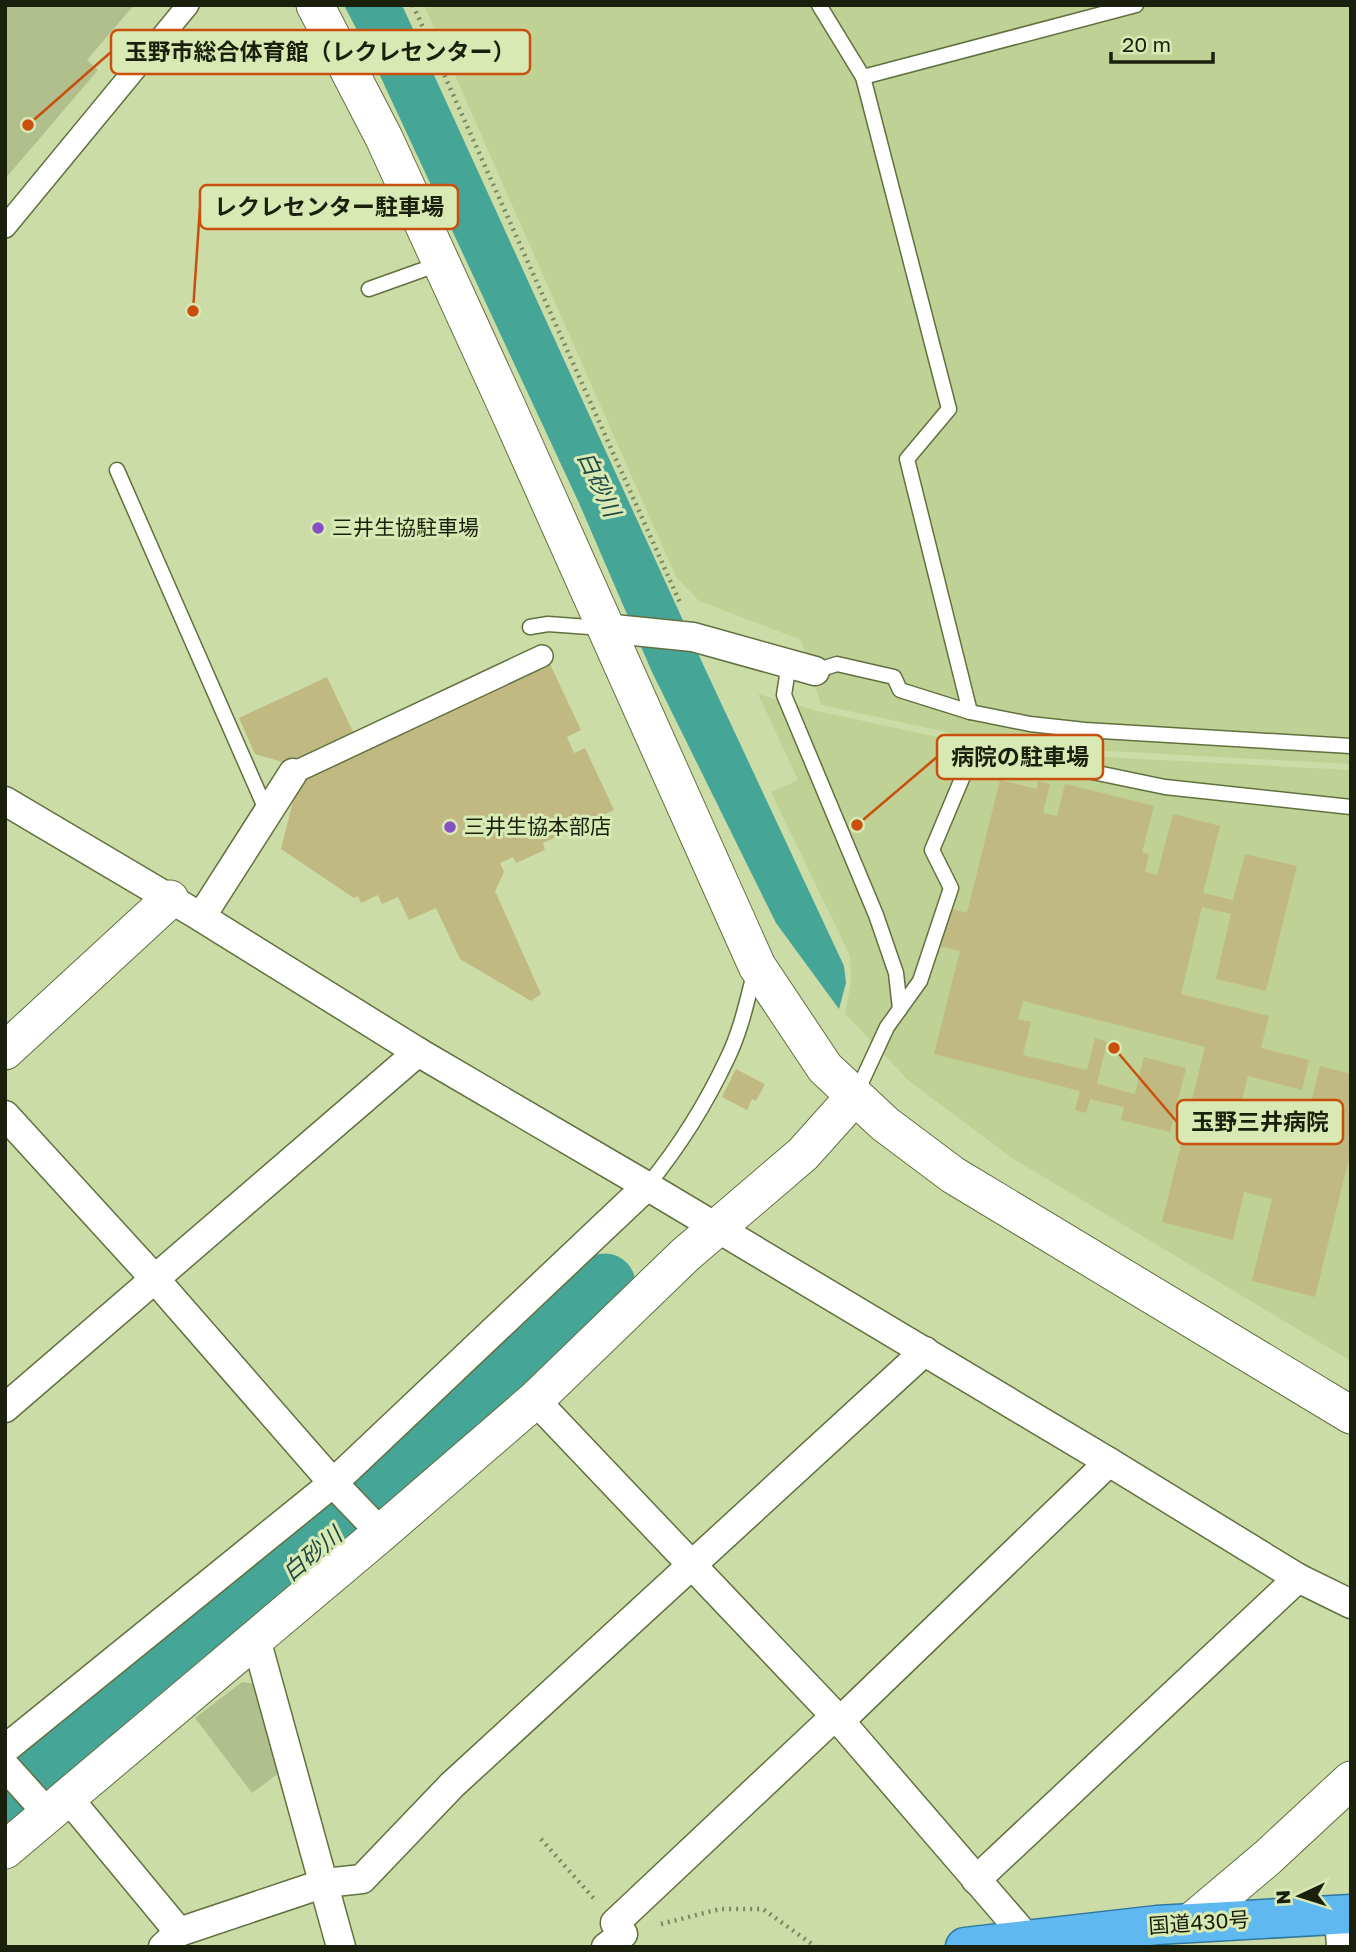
<svg xmlns="http://www.w3.org/2000/svg" width="1356" height="1952" font-family="'Golos Text','Noto Sans JP',sans-serif">
	<style>
		.built { fill: #bfd194 }
		.green { fill: #b0bf8c }
		.water { fill: #45a697 }
		.lines { fill: none; stroke-linecap: round; stroke-linejoin: round }
		.river { stroke: #45a697; stroke-width: 61 }
		.building { fill: #c0b982 }
		.service-casing { stroke: #62703f; stroke-width: 17 }
		.pedestrian-casing { stroke: #62703f; stroke-width: 24 }
		.minor-casing { stroke: #62703f; stroke-width: 31 }
		.tertiary-casing { stroke: #62703f; stroke-width: 39 }
		.trunk-casing { stroke: #2e789e; stroke-width: 41 }
		.path { stroke: #7b8760; stroke-width: 4.5; stroke-dasharray: 2 5; stroke-linecap: butt }
		.service { stroke: #fff; stroke-width: 14 }
		.pedestrian { stroke: #fff; stroke-width: 21 }
		.minor { stroke: #fff; stroke-width: 28 }
		.tertiary { stroke: #fff; stroke-width: 37 }
		.trunk { stroke: #60b8f0; stroke-width: 38 }
		.poi-dot { fill: #854fc6; stroke: #d9e9b4; stroke-width: 2.5 }
		.labels { text-anchor: middle; stroke-width: 6; stroke-linejoin: round; paint-order: stroke }
		.poi-label { font-size: 21px; fill: #1a200b; stroke: #d9e9b4; text-anchor: start }
		.street-label { font-size: 21px; fill: #1a200b; stroke: #d9e9b4 }
		.water-label { font-size: 23px; font-style: italic; fill: #1e4942; stroke: #d9e9b4 }
		.leader { fill: none; stroke: #c9500c; stroke-width: 2.5 }
		.callout-dot { fill: #c9500c; stroke: #d9e9b4; stroke-width: 2.5 }
		.callout { fill: #d9e9b4; stroke: #c9500c; stroke-width: 2.5 }
		.callout-label { font-size: 23px; text-anchor: middle; font-weight: bold; fill: #1a200b }
	</style>
	<rect width="100%" height="100%" fill="#ccdca7"/>
	<g class="built">
		<path d="M424,5h927v759l-320,-17 -42,-6 -168,-36 -20,-65 -102,-39 -23,-24z"/>
		<path d="M758,694l59,17 162,35 52,7 320,17v591l-339,-203 -102,-76 -65,-68 6,-32 -1,-26 -79,-164 27,-12z"/>
	</g>
	<g class="green">
		<path d="M5,5h129l-47,55 11,10 -93,109z"/>
		<path d="M242,1682l14,2 23,89 -27,20 -57,-75z"/>
	</g>
	<path class="water" d="M344,5h58l305,668 137,293 2,17 -7,26 -63,-86 -124,-251 -73,-169 -203,-436z"/>
	<g class="lines">
		<path class="river" d="M5,1808l346,-286 254,-238"/>
	</g>
	<g class="building">
		<path d="M549,662l32,68 -14,7 7,16 11,-5 29,62 -71,33 2,7 -29,13 -3,-6 -13,6 4,9 -9,19 46,103 -10,7 -71,-42 -24,-51 -27,12 -11,-23 -16,7 -4,-9 -17,8 -3,-7 -4,2 -73,-49 18,-71 -6,-13 -38,-11 -16,-36 88,-41 28,59z"/>
		<path d="M1000,780l37,9 1,-8 12,3 -7,29 14,3 8,-32 89,22 -12,46 7,2 -4,18 12,3 16,-61 47,12 -17,67 30,7 12,-46 52,12 -31,125 -50,-12 15,-65 -29,-7 -21,87 88,22 -8,32 48,12 -7,30 -54,-14 -11,42 66,16 17,-68 31,8v76l-36,147 -63,-16 20,-82 -28,-7 -11,48 -71,-18 43,-175 -182,-46 -5,18 13,3 -8,33 64,15 8,-32 12,4 -10,42 38,10 9,-37 42,11 -16,64 -49,-12 3,-13 -34,-8 -4,14 -11,-3 5,-19 -146,-37 26,-103 -21,-5 9,-38 19,5z"/>
		<path d="M736,1069l29,15 -9,17 -4,-2 -5,11 -25,-13z"/>
	</g>
	<g class="lines">
		<defs>
			<g id="service">
				<path d="M819,5l44,72 86,332 -42,50 63,253"/>
				<path d="M863,77l273,-72"/>
				<path d="M369,289l70,-25"/>
				<path d="M117,470l150,342"/>
				<path d="M530,627l18,-3 55,4"/>
				<path d="M789,663l-5,32 92,220 20,58 4,36"/>
				<path d="M815,671l22,-7 57,13 6,13 70,22 60,12 55,6 266,16"/>
				<path d="M855,1096l32,-69 33,-46 31,-93 -19,-38 34,-81 5,-7 8,-1 94,7 92,19 186,20"/>
				<path d="M647,1186c32,-39 60,-84 81,-129 13,-27 19,-56 26,-83"/>
			</g>
			<g id="pedestrian">
				<path d="M5,227l183,-222"/>
				<path d="M293,773l249,-117"/>
			</g>
			<g id="minor">
				<path d="M604,628l89,9 122,34"/>
				<path d="M5,801l196,116 217,135 229,134 462,276 189,116 53,26"/>
				<path d="M201,917l92,-144"/>
				<path d="M5,1115l149,163 179,205 48,50"/>
				<path d="M535,1400l305,321 188,218"/>
				<path d="M5,1408l413,-356"/>
				<path d="M256,1639l85,308"/>
				<path d="M840,1721l269,-259"/>
				<path d="M5,1749l328,-266 314,-297"/>
				<path d="M5,1766l44,49"/>
				<path d="M69,1799l110,133"/>
				<path d="M976,1880l322,-302"/>
				<path d="M1339,1915l2,32"/>
				<path d="M615,1923l220,-207"/>
				<path d="M163,1947l16,-15 146,-49 37,-4 90,-94 473,-434"/>
				<path d="M606,1947l17,-13"/>
			</g>
			<g id="tertiary">
				<path d="M315,5l69,133 124,271 249,557 68,102 60,56 68,51 398,240"/>
				<path d="M5,1051l165,-152"/>
				<path d="M5,1850l376,-317 154,-133 150,-145 118,-101 51,-57"/>
				<path d="M1190,1923l77,-65 84,-78"/>
			</g>
			<path id="trunk" d="M965,1947l192,-22 194,-11"/>
		</defs>
		<use href="#service" class="service-casing"/>
		<use href="#pedestrian" class="pedestrian-casing"/>
		<use href="#minor" class="minor-casing"/>
		<use href="#tertiary" class="tertiary-casing"/>
		<use href="#trunk" class="trunk-casing"/>
		<g class="path">
			<path d="M413,5l268,600"/>
			<path d="M541,1839l55,62"/>
			<path d="M661,1924l59,-15h43l53,38"/>
		</g>
		<use href="#service" class="service"/>
		<use href="#pedestrian" class="pedestrian"/>
		<use href="#minor" class="minor"/>
		<use href="#tertiary" class="tertiary"/>
		<use href="#trunk" class="trunk"/>
	</g>
	<g class="poi-dot">
		<circle cx="318" cy="528" r="7"/>
		<circle cx="450" cy="827" r="7"/>
	</g>
	<g class="labels">
		<g class="poi-label">
			<text x="332" y="535">三井生協駐車場</text>
			<text x="464" y="834">三井生協本部店</text>
		</g>
		<g class="street-label">
			<text transform="translate(1199 1923) rotate(-4)" y="7">国道430号</text>
		</g>
		<g class="water-label">
			<text transform="translate(599 484) rotate(65)" y="8">白砂川</text>
			<text transform="translate(312 1554) rotate(-40)" y="8">白砂川</text>
		</g>
	</g>
	<path class="leader" d="M28 125L111 52M193 311L200 207M857 825L937 757M1114 1048L1177 1122"/>
	<g class="callout-dot">
		<circle cx="28" cy="125" r="7"/>
		<circle cx="193" cy="311" r="7"/>
		<circle cx="857" cy="825" r="7"/>
		<circle cx="1114" cy="1048" r="7"/>
	</g>
	<g class="callout">
		<rect x="111" y="30" width="419" height="44" rx="7"/>
		<rect x="200" y="185" width="258" height="44" rx="7"/>
		<rect x="937" y="735" width="166" height="44" rx="7"/>
		<rect x="1177" y="1100" width="166" height="44" rx="7"/>
	</g>
	<g class="callout-label">
		<text x="320" y="60">玉野市総合体育館（レクレセンター）</text>
		<text x="329" y="215">レクレセンター駐車場</text>
		<text x="1020" y="765">病院の駐車場</text>
		<text x="1260" y="1130">玉野三井病院</text>
	</g>
	<rect width="1356" height="1952" fill="none" stroke="#1a200b" stroke-width="14"/>
	<g transform="translate(1300 1896) rotate(266)" stroke="#d9e9b4" stroke-width="5" paint-order="stroke">
	<path d="M0-5L12 26L0 18L-12 26Z" fill="#1a200b"/>
	<text y="-10" font-size="19" font-weight="bold" text-anchor="middle" fill="#1a200b">N</text>
	</g>
	<path d="M1111 52v10h102v-10" fill="none" stroke="#1a200b" stroke-width="3.5"/>
	<text x="1122" y="52" font-size="21" fill="#1a200b" stroke="#d9e9b4" stroke-width="5" paint-order="stroke">20 m</text>
</svg>
